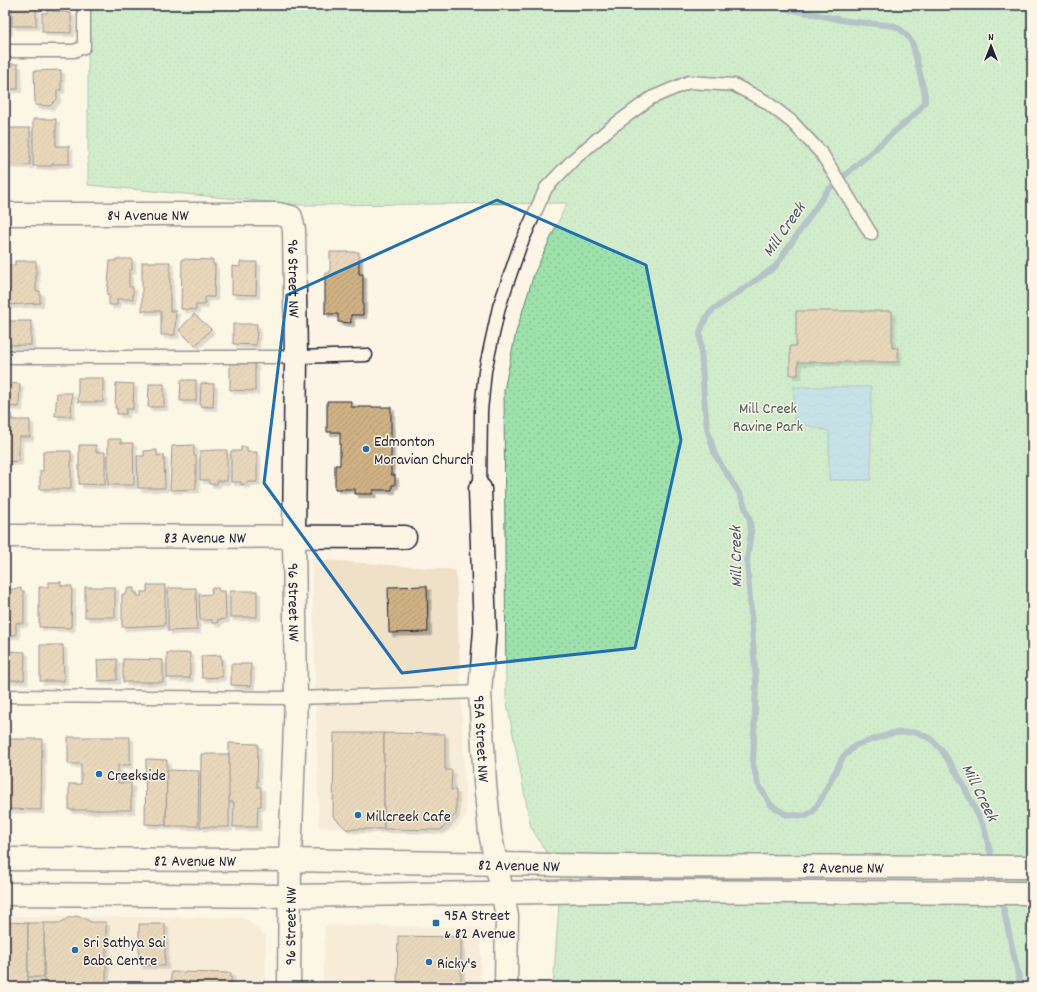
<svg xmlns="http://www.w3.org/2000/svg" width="1037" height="992" font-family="Dekko,sans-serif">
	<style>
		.built { fill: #efe1c8 }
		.park { fill: url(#park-dots); stroke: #608274 }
		.water { fill: url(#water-waves); stroke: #5f87a3 }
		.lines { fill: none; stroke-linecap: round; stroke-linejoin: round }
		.stream { stroke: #5f87a3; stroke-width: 6 }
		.building { fill: url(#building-hatch); stroke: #22223b; filter: url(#shadow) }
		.lane-casing { stroke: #22223b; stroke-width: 15 }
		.street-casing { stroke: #22223b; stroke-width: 25 }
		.secondary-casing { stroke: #22223b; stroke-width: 25 }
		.lane { stroke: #fcf5e5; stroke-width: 12 }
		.street { stroke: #fcf5e5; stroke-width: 22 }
		.secondary { stroke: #fcf5e5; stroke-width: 22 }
		.marked { fill: none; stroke: #1f6fb2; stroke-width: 3; stroke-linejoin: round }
		.poi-dot { fill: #1f6fb2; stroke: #fcf5e5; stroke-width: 1.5 }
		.labels { text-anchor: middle; stroke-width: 3; stroke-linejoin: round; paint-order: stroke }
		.street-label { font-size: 16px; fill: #22223b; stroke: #fcf5e5 }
		.park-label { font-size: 16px; fill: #475b5d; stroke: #fcf5e5 }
		.poi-label { font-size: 16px; fill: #22223b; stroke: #fcf5e5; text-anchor: start }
		.water-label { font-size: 17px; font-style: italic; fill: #41556f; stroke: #fcf5e5 }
	</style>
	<defs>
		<pattern id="park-dots" width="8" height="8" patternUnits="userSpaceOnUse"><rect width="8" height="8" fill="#9ee1ac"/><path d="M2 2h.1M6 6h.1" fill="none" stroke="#88c195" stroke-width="1.8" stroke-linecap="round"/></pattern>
		<pattern id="water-waves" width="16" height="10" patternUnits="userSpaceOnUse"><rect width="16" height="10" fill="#88cbe9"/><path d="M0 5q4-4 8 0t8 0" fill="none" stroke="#75aec9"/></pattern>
		<pattern id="building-hatch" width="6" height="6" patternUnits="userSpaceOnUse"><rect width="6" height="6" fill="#d0b184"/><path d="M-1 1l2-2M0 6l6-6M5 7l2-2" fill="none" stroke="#b29873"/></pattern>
		<filter id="shadow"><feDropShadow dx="3.5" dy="3.5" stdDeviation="0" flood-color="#0004"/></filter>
	</defs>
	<rect width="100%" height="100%" fill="#fcf5e5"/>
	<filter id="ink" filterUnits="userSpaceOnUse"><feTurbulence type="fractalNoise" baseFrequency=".025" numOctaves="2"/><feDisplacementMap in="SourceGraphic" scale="8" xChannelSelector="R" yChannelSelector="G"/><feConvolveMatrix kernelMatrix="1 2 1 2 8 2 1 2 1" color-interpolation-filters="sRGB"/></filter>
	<g filter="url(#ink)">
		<g class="built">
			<path d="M312,559l144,11 10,247 -12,14 -135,-4z"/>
			<path d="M5,916l240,2 21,19 -1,50h-260z"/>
			<path d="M325,925l156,3v59h-158z"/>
		</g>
		<path class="park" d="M88,5h944v982h-479l8,-110 -30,-50 -25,-129 -2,-308 12,-58 18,-58 33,-71 -265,2 -214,-20z"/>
		<path class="water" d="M794,387h77v93h-42v-49l-35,-9z"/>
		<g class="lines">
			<g class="stream">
				<path d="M769,5l78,16 48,5c9,5 14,10 18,19l12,50v7l-8,10 -90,79 -52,76 -61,42 -7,7 -7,16 4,65 3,31 8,27 26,41 9,24 1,12 -4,29 9,121 -3,82 5,20 13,21 14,9 21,2 7,-5 7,-10 23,-44 13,-12 37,-12 24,-1 14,7 10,10 20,31 23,48 9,35"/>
				<path d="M995,871l26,116"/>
			</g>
		</g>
		<g class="building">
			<rect x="12" y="5" width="24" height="21"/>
			<path d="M47,10l24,3v20l-29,-1v-19h5z"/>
			<rect x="5" y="13" width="4" height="19"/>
			<rect x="5" y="64" width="13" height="25"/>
			<path d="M61,70v20h-4v9l-7,7 -15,-1 -1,-34z"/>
			<path d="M33,119h23v27h13v18h-17v2h-19z"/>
			<path d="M5,128h25v37l-25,-1z"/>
			<path d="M330,252h29v22h4v41h-12v8l-13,-1v-8h-13v-41h5z"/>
			<path d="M116,259h16v11h-3v17h4v12h-16v6h-8v-10h-2l3,-34h6z"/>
			<path d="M182,259l31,1v5h2l-1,32h-9v8h-9v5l-15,-1z"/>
			<path d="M15,261h21v30h4v12l-33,2 -1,-40h9z"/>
			<path d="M142,262h28v49h6l-1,24h-14v-24h-19z"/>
			<path d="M240,262h17l-1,33 -24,-1v-28l8,1z"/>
			<path d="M796,311h96v37h6v14h-100v13h-8v-29h6z"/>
			<path d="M194,314l17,15 -16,17 -16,-16z"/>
			<rect x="7" y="321" width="24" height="24"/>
			<path d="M233,324h24l-1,21 -23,-1z"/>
			<path d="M230,363h25v28l-25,-1z"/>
			<rect x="78" y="378" width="25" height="24"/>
			<path d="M181,380h15v21h-16z"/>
			<path d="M5,383l15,1 -1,23 -14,-1z"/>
			<path d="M116,383l18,1 -1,25h-7v5h-9v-6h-2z"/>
			<path d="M201,383l13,1 -1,23 -13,-1z"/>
			<path d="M149,384h15v23h-16z"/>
			<path d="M57,393h15l-1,23h-16z"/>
			<path d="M327,401h24v6h40v68h4v10h-3v5h-19v4h-18v-5h-20v-24h5v-33h-13z"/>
			<path d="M5,415h7v5h18v17h-11v24l-14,1z"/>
			<path d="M108,439h13v4h12l1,42h-26z"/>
			<path d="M79,445h17v7h9v33l-26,-1z"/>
			<path d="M194,445v11h2v33l-26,1 2,-44z"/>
			<path d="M241,447h6v5h10v30h-10v2l-6,1v-3h-10v-31h10z"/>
			<path d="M157,450v6l7,-1 1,33h-27l-1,-32h7v-5z"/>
			<path d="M215,450h12v31h-10v3h-8v-4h-9v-29z"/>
			<path d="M43,451h28v38h-31v-18h3z"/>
			<path d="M48,582h13v4h11l-1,42 -32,-1v-40h9z"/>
			<path d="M147,585h18v40l-43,2v-33h5v-6h7v5h3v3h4v-4h6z"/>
			<path d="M427,586l1,46 -39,1 -1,-46z"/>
			<rect x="85" y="587" width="30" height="30"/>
			<path d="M21,588v3h3v32h-8v12h-11v-45z"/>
			<path d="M168,588h28l1,42 -29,1z"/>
			<path d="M211,588h7l1,3h6l1,28 -9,1 1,3h-6v-3h-12l-1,-25 13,-1z"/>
			<rect x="230" y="591" width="27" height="26"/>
			<path d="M40,645h23l1,36h-24z"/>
			<path d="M5,651l20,1 -1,28h-19z"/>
			<rect x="167" y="653" width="23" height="25"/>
			<path d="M221,655l1,22 -20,1 -1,-22z"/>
			<path d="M117,659v21l-19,1 -1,-21z"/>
			<path d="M123,659l40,1v22h-40z"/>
			<path d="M231,664h20v22l-20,-1z"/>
			<path d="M334,733h50v96h-38l-13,-13z"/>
			<path d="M384,733l61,1v36h7l-1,20h5v24l-15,16 -57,-1z"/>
			<path d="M68,737h62v28h-12v18h13v27h-62v-26h12v-20h-13z"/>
			<path d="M5,739h37l-1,71 -36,-1z"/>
			<path d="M229,743l29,1 -1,43h4v19h-3l-1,21h-24l1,-25h-6z"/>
			<path d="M201,754h28v73h-29z"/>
			<path d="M146,759l21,1 -1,65 -21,-1z"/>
			<path d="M167,770l32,1 -1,55h-32z"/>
			<path d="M76,916l8,2 7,4h15v65h-62v-64h16l8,-5z"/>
			<path d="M5,922l23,1v64h-23z"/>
			<rect x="28" y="923" width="16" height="54"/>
			<path d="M139,924h26v42l-26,-1z"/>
			<path d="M398,936l63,1v50h-64z"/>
			<path d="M171,972l60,1v14h-60z"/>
		</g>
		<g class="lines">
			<defs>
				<g id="lane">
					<path d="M5,51h69l10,-4v-42"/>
					<path d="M5,357h291l70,-2"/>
					<path d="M480,489l1,-78 4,-40 14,-64 21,-61 26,-58 28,-29 35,-30 42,-31 38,-16 45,3 31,16 27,21 30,32 49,80"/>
					<path d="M5,696l291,2 184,-6"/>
				</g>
				<g id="street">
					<path id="s1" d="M5,214h273l13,3 3,13 2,127 -2,181 2,160 -6,162"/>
					<path id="s2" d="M480,489l5,141 -5,62 5,91 5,50 17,83 -1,71"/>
					<path id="s3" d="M5,536l400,1"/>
				</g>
				<g id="secondary">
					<path id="s4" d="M5,859l285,1 316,6 426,1"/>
					<path d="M5,894l285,2 318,-5 424,2"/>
					<path id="s5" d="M289,987l1,-127"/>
				</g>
			</defs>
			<use href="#lane" class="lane-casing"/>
			<use href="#street" class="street-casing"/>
			<use href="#secondary" class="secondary-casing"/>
			<use href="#lane" class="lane"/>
			<use href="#street" class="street"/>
			<use href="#secondary" class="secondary"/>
		</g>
	</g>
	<path d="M0 0H1037V992H0ZM497,200l149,65 35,175 -46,208 -233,25 -138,-190 23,-188z" fill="#fcf5e5" fill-opacity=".55" fill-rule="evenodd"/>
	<path class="marked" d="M497,200l149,65 35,175 -46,208 -233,25 -138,-190 23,-188z"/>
	<g class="poi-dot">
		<circle cx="366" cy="449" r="4"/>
		<circle cx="99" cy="774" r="4"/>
		<circle cx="358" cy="815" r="4"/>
		<rect x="432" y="919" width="8" height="8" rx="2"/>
		<circle cx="75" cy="950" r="4"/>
		<circle cx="429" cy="962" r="4"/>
	</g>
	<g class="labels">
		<g class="street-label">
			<text dy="6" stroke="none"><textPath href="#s1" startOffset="143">84 Avenue NW</textPath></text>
			<text dy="6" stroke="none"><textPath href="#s1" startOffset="348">96 Street NW</textPath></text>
			<text dy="6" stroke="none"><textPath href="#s3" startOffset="200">83 Avenue NW</textPath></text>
			<text dy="6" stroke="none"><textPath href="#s1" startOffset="672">96 Street NW</textPath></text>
			<text dy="6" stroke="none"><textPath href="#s2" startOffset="250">95A Street NW</textPath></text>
			<text dy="6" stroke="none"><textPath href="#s4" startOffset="190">82 Avenue NW</textPath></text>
			<text dy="6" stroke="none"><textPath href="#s4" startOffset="514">82 Avenue NW</textPath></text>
			<text dy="6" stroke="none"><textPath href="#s4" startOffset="838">82 Avenue NW</textPath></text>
			<text dy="6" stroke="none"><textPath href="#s5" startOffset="61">96 Street NW</textPath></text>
		</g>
		<g class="park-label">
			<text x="768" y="413">Mill Creek<tspan x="768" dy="18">Ravine Park</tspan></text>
		</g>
		<g class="poi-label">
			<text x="374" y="446">Edmonton<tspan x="374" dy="18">Moravian Church</tspan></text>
			<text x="107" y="780">Creekside</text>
			<text x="366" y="821">Millcreek Cafe</text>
			<text x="444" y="920">95A Street<tspan x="444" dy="18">&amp; 82 Avenue</tspan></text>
			<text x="83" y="947">Sri Sathya Sai<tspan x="83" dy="18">Baba Centre</tspan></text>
			<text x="437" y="968">Ricky's</text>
		</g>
		<g class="water-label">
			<text transform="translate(783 229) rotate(-55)" y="6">Mill Creek</text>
			<text transform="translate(735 557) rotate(-91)" y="6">Mill Creek</text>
			<text transform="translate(981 792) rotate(64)" y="6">Mill Creek</text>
		</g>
	</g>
	<rect width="1037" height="992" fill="none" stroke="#fcf5e5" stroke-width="20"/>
	<rect x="10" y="10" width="1017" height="972" fill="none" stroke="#22223b" stroke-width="1.5" filter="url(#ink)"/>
	<g transform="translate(991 46)" stroke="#fcf5e5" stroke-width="3" paint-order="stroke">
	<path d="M0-3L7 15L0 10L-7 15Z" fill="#22223b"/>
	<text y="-6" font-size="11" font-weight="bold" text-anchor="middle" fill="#22223b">N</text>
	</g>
</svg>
